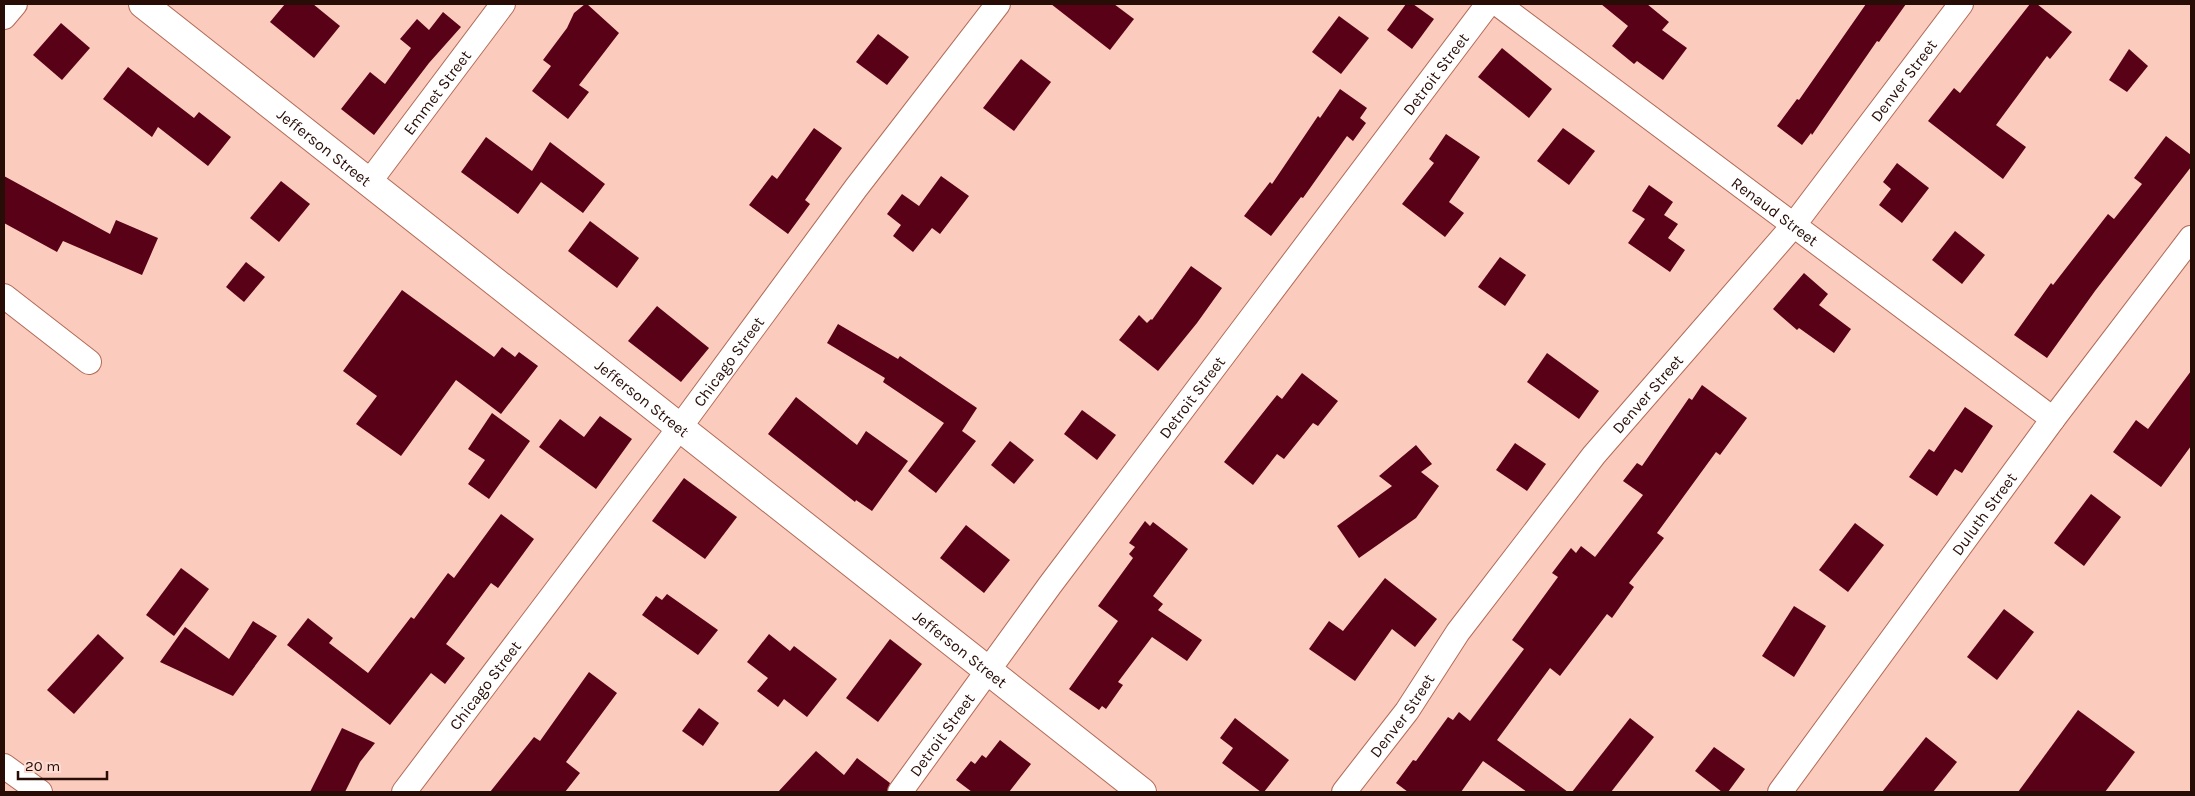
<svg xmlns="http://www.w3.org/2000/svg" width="2195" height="796" font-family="Karla,sans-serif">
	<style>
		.building { fill: #590217 }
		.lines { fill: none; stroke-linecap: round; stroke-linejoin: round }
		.street-casing { stroke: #b16b57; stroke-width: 26 }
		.secondary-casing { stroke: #b16b57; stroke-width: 30 }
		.street { stroke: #fff; stroke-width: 24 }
		.secondary { stroke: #fff; stroke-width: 28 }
		.labels { text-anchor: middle; stroke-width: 5; stroke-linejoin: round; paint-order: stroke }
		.street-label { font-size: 16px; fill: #280d06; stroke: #fdddd3 }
	</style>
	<rect width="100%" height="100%" fill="#fbcbbe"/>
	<g class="building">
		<path d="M285,4h28l27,22 -26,32 -44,-36z"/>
		<path d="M585,4h2l32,29 -40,52 10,7 -21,27 -36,-28 19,-25 -8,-6 24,-32 7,-15z"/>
		<path d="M1051,4h63l20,15 -24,31z"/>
		<path d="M1406,4h7l21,15 -22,30 -25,-19z"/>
		<path d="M1601,4h46l22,18 -7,8 25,18 -24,32 -26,-19 -3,3 -22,-18 16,-20z"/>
		<path d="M1866,4h40l-27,38 -2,-1 -65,94 -1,-2 -9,12 -25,-19 20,-27 2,1z"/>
		<path d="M2030,4h7l35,28 -22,27 -3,-3 -51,69 30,22 -23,32 -75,-58 26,-33 6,5z"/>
		<path d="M443,12l18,15 -32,36 -55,72 -33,-26 29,-37 15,12 26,-36 -11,-9 17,-20 12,11z"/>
		<path d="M1339,16l30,22 -28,36 -29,-22z"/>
		<path d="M61,23l29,25 -28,32 -29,-25z"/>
		<path d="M878,34l31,23 -22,28 -31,-23z"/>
		<path d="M1502,48l50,41 -23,29 -51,-41z"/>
		<path d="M2129,49l19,17 -21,26 -18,-12z"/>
		<path d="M1021,59l30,23 -37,49 -31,-23z"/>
		<path d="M128,67l66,51 5,-6 32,25 -23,29 -50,-39 -6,10 -49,-38z"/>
		<path d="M1340,89l27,19 -7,10 6,5 -13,18 -6,-5 -44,62 -2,-1 -30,39 -27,-20 26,-34 2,2 46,-68 2,2z"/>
		<path d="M814,128l28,20 -37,52 5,4 -22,30 -39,-29 23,-30 5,4z"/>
		<path d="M1563,128l32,23 -26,34 -32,-24z"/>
		<path d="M1446,134l34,23 -31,45 15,11 -19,24 -43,-33 32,-41 -5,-4z"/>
		<path d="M2166,136l25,19v12l-96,124 -48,67 -33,-23 37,-52 2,2 55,-71 6,5 28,-35 -8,-6z"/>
		<path d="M486,137l46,34 18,-29 55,42 -22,29 -42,-31 -23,32 -57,-42z"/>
		<path d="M1897,163l32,25 -27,35 -23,-18 12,-16 -8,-7z"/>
		<path d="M4,176l106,58 6,-14 42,18 -16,37 -79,-34 -6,11 -53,-29z"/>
		<path d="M941,176l28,20 -29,38 -8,-6 -19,24 -20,-16 8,-11 -14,-11 15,-20 17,12z"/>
		<path d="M281,181l29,23 -31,38 -29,-24z"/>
		<path d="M1649,185l24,17 -9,13 14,9 -10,14 17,12 -15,22 -42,-29 17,-24 -13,-8z"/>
		<path d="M590,221l49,37 -22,30 -49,-37z"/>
		<path d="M1955,231l30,24 -23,29 -30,-24z"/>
		<path d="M1500,257l26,18 -21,31 -27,-19z"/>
		<path d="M246,262l19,15 -21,25 -18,-15z"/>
		<path d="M1191,266l31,22 -25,35 -39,48 -39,-31 20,-25 8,8 4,-4 1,1z"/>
		<path d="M1804,273l24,21 -9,11 32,24 -17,24 -35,-25 -2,2 -24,-21z"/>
		<path d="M402,290l92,67 8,-10 13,10 4,-5 19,14 -37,48 -45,-34 -55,76 -45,-32 21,-28 -34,-25z"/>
		<path d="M657,306l52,42 -28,34 -53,-41z"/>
		<path d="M838,324l60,35 2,-3 77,52 -15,23 14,10 -40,52 -28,-22 36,-48 -61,-41 2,-4 -58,-35z"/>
		<path d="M1547,353l52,38 -20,28 -52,-37z"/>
		<path d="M2191,371v75l-30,41 -48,-35 23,-32 12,9z"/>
		<path d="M1302,373l36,28 -20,25 -5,-3 -29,36 -7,-5 -24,31 -29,-23 53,-67 5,4z"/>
		<path d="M1702,385l45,33 -27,37 -4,-3 -59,81 7,5 -35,45 5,4 -22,31 -5,-4 -47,62 -10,-8 -53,72 71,52h-41l-44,-31 -22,31h-53l-12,-9 17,-23 3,1 32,-44 5,3 6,-8 11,9 54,-72 -12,-9 46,-63 -6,-4 19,-25 5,5 5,-7 14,11 48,-62 -20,-14 14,-18 5,3 47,-68 3,2z"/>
		<path d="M796,397l61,48 9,-14 42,30 -36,50 -16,-11 -1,2 -87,-68z"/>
		<path d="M1965,407l28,19 -31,47 -7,-4 -18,27 -28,-19 20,-28 5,3z"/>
		<path d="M1082,410l34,25 -19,25 -33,-26z"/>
		<path d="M492,413l38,28 -41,58 -21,-15 17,-24 -17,-11z"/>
		<path d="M600,416l32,23 -36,50 -57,-42 21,-28 24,18z"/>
		<path d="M1010,441l24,19 -20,24 -23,-19z"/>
		<path d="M1515,443l31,21 -19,27 -31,-21z"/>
		<path d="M1416,445l16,19 -11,8 18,14 -23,32 -57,40 -22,-32 55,-40 -13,-10z"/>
		<path d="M684,478l53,39 -32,42 -53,-38z"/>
		<path d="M2091,494l30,23 -37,49 -30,-23z"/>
		<path d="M501,514l33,25 -36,49 -7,-5 -45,61 19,14 -20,26 -14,-11 -41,52 -103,-80 21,-27 25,20 -4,5 39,30 43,-56 3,2 34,-46 6,5z"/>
		<path d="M1145,521l5,5 3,-4 35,27 -35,47 10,8 -5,6 44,30 -15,21 -35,-24 -34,45 5,3 -17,24 -4,-3 -3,4 -30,-21 49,-68 -20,-15 35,-48 -4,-4 6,-7 -6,-4z"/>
		<path d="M1855,523l29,22 -36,47 -29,-22z"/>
		<path d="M966,525l44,35 -26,33 -44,-35z"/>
		<path d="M181,568l28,21 -35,47 -28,-21z"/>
		<path d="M1385,578l52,41 -22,28 -23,-18 -37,52 -46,-32 20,-28 14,10z"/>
		<path d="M667,594l51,36 -20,25 -56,-40 14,-19 6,4z"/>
		<path d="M1794,606l32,20 -32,51 -32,-21z"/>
		<path d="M2004,609l30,23 -37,48 -30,-23z"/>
		<path d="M253,621l24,15 -44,60 -73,-34 25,-35 44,32z"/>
		<path d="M98,634l26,24 -50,56 -27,-24z"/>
		<path d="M769,634l21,17 4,-5 43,33 -30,38 -23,-18 -6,8 -21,-16 11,-13 -21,-16z"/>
		<path d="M890,639l32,25 -44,58 -32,-24z"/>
		<path d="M589,672l28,21 -51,69 14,11 -15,19h-75l44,-55 6,4z"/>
		<path d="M699,708l20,15 -16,23 -21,-15z"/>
		<path d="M2078,710l57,42 -30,40h-87z"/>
		<path d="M1235,718l54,42 -25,32h-3l-39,-29 11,-15 -13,-10z"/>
		<path d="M1630,718l24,19 -43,55h-39z"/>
		<path d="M342,728l33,15 -15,19 -15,30h-35z"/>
		<path d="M1926,737l31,25 -24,30h-51z"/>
		<path d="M1000,740l31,24 -22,28h-37l-16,-12 15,-19 4,3 7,-9 4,3z"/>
		<path d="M1714,747l31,22 -17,23h-6l-27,-21z"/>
		<path d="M816,751l28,24 13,-17 33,25 -3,9h-109z"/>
	</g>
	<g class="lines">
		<defs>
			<g id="street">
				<path id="s1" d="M1498,4l555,415"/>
				<path d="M4,17l11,-13"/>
				<path id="s2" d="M370,181l133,-177"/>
				<path d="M4,296l85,66"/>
				<path d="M4,766l36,26"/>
				<path id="s3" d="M404,792l276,-365 176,-239 142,-184"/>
				<path id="s4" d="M900,792l150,-207 438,-581"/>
				<path id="s5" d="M1344,792l63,-81 51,-79 136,-177 199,-229 168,-222"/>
				<path id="s6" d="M1780,792l273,-373 138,-181"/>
			</g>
			<g id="secondary">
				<path id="s7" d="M143,4l999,788"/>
			</g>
		</defs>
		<use href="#street" class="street-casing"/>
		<use href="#secondary" class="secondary-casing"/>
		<use href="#street" class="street"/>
		<use href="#secondary" class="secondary"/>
	</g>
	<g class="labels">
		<g class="street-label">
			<text dy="6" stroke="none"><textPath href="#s4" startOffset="896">Detroit Street</textPath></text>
			<text dy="6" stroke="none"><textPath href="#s5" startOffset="906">Denver Street</textPath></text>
			<text dy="6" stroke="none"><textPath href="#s2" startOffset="111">Emmet Street</textPath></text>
			<text dy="6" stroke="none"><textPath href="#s7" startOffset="231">Jefferson Street</textPath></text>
			<text dy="6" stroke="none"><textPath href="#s1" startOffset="346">Renaud Street</textPath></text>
			<text dy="6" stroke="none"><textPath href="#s3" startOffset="539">Chicago Street</textPath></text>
			<text dy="6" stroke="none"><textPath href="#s5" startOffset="501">Denver Street</textPath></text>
			<text dy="6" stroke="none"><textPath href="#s4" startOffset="491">Detroit Street</textPath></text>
			<text dy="6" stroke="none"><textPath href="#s7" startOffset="636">Jefferson Street</textPath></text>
			<text dy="6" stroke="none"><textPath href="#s6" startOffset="345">Duluth Street</textPath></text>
			<text dy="6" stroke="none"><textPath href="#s7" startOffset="1041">Jefferson Street</textPath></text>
			<text dy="6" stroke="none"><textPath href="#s3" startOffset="134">Chicago Street</textPath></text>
			<text dy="6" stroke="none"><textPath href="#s5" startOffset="96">Denver Street</textPath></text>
			<text dy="6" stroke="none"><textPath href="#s4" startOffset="71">Detroit Street</textPath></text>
		</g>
	</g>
	<rect width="2195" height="796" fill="none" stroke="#280d06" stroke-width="10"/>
	<path d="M18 771v8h89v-8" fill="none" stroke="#280d06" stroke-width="2.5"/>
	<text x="25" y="771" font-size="15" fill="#280d06" stroke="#fdddd3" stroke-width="4" paint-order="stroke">20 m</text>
</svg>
